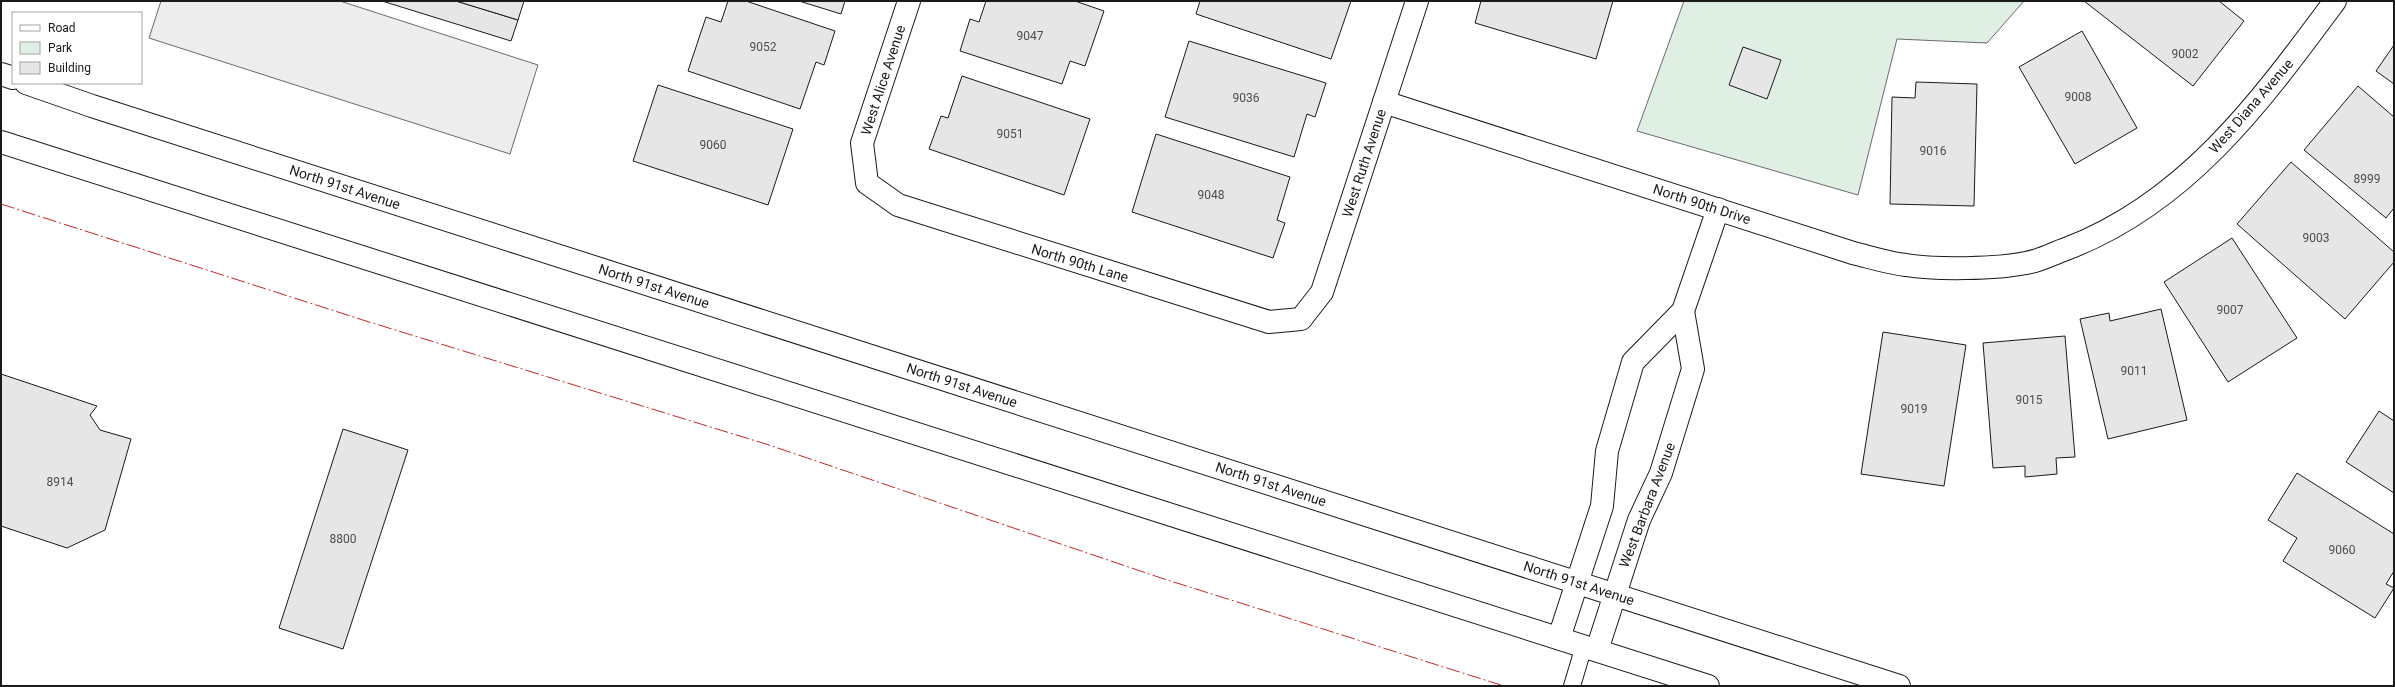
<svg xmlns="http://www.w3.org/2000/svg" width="2395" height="687" font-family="Roboto,sans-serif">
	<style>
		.green { fill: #e0efe3; stroke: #6a6a6a }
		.parking { fill: #ededed; stroke: #6a6a6a }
		.building { fill: #e6e6e6; stroke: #1a1a1a }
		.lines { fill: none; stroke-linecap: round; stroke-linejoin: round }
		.lane-casing { stroke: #1a1a1a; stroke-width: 18 }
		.street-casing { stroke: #1a1a1a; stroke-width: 24 }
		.secondary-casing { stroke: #1a1a1a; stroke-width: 24 }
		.lane { stroke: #fff; stroke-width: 16 }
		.street { stroke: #fff; stroke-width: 22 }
		.secondary { stroke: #fff; stroke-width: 22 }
		.power { stroke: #c62828; stroke-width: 1; stroke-dasharray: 14 3 2 3; stroke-linecap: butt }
		.labels { text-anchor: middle; stroke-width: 3; stroke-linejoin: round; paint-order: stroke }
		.number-label { font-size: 12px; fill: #4d4d4d }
		.street-label { font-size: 14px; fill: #1a1a1a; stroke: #fff }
	</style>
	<rect width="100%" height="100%" fill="#fff"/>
	<path class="green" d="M1684,1h340l-37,42 -90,-4 -39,156 -221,-64z"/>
	<path class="parking" d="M161,1h179l198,64 -28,89 -361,-116z"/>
	<g class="building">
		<path d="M382,1h74l62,19 -7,21z"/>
		<path d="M456,1h68l-6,19z"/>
		<path d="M728,1h18l89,30 -11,34 -8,-3 -16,47 -112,-38 18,-54 15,5z"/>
		<path d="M799,1h46l-4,13z"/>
		<path d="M986,1h89l29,10 -19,55 -15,-5 -8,23 -102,-33 10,-32 9,3z"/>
		<path d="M1200,1h151l-20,58 -135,-45z"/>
		<path d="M1481,1h132l-17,58 -121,-36z"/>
		<path d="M2084,1h135l25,20 -51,65z"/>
		<path d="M2082,31l55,97 -62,36 -56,-97z"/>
		<path d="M1189,41l137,42 -11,34 -8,-3 -13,43 -129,-40z"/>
		<path d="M2394,45v39l-18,-13z"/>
		<path d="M1743,47l38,13 -14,39 -38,-14z"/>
		<path d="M962,76l128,43 -26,76 -135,-46 12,-33 7,2z"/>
		<path d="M1916,82l61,2 -3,122 -84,-2 2,-107 23,1z"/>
		<path d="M658,85l135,44 -25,76 -135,-44z"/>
		<path d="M2358,86l36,31v91l-8,10 -82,-68z"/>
		<path d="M1156,134l134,43 -13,43 8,3 -12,35 -141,-46z"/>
		<path d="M2291,162l103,90v10l-49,57 -108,-95z"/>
		<path d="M2232,238l65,100 -69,44 -64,-100z"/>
		<path d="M2161,309l26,111 -79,19 -28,-120 29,-6 1,8z"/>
		<path d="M1883,332l83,13 -22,141 -83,-12z"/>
		<path d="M2065,336l10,121 -19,1 1,16 -32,3v-11l-32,2 -10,-125z"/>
		<path d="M1,374l96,32 -7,9 10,15 31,9 -26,91 -38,18 -66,-22z"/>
		<path d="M2379,411l15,10v72l-48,-31z"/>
		<path d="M343,429l65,21 -65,199 -64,-21z"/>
		<path d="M2297,473l97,61v37l-8,13 8,4 -19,30 -92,-57 14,-23 -29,-18z"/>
	</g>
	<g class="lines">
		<defs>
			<path id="lane" d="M1572,686l12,-40"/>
			<g id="street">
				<path d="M909,1l-47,142 5,40 31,22 371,117 32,-3 21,-27 95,-291"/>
				<path d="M1384,102l469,151c17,4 35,10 53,12 30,5 90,4 120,-2 14,-2 28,-10 40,-14 121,-46 195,-148 269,-248"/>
				<path d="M1559,638l43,-132 5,-55 26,-89 50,-51 35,-102"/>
				<path d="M1597,650l42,-130 22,-47 32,-104 -10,-58"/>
			</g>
			<g id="secondary">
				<path d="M1,74l12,4"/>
				<path d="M26,83l66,23 1807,580"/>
				<path d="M1,142l1707,544"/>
			</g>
		</defs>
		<use href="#lane" class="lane-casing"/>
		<use href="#street" class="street-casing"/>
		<use href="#secondary" class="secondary-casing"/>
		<use href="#lane" class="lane"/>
		<use href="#street" class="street"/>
		<use href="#secondary" class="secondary"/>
		<path class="power" d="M1,204l365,117 403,124 392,133 343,108"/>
	</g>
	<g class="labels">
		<g class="number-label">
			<text x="1030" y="40">9047</text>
			<text x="763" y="51">9052</text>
			<text x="2185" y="58">9002</text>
			<text x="2078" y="101">9008</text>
			<text x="1246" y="102">9036</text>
			<text x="1010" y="138">9051</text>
			<text x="713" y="149">9060</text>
			<text x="1933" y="155">9016</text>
			<text x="2367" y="183">8999</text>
			<text x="1211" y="199">9048</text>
			<text x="2316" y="242">9003</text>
			<text x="2230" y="314">9007</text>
			<text x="2134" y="375">9011</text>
			<text x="2029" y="404">9015</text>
			<text x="1914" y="413">9019</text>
			<text x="60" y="486">8914</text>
			<text x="343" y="543">8800</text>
			<text x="2342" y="554">9060</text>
		</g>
		<g class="street-label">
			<text transform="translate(883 80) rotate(-72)" y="5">West Alice Avenue</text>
			<text transform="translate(2251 106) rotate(-49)" y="5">West Diana Avenue</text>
			<text transform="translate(1364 163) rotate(-72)" y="5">West Ruth Avenue</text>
			<text transform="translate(345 187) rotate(18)" y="5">North 91st Avenue</text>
			<text transform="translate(1702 204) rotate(18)" y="5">North 90th Drive</text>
			<text transform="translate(1080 263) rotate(17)" y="5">North 90th Lane</text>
			<text transform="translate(654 286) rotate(18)" y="5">North 91st Avenue</text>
			<text transform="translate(962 385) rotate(18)" y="5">North 91st Avenue</text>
			<text transform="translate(1271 484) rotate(18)" y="5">North 91st Avenue</text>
			<text transform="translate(1647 505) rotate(-69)" y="5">West Barbara Avenue</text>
			<text transform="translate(1579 583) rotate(18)" y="5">North 91st Avenue</text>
		</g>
	</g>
	<rect width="2395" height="687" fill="none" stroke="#1a1a1a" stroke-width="4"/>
	<rect x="12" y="12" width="130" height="72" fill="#ffffff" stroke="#a3a3a3"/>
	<rect x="20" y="25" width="20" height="6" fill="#ffffff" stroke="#a3a3a3"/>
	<text x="48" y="32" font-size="12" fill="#1a1a1a">Road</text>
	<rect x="20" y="42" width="20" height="12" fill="#e0efe3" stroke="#a3a3a3"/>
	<text x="48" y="52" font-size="12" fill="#1a1a1a">Park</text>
	<rect x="20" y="62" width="20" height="12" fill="#e6e6e6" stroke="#a3a3a3"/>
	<text x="48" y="72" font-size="12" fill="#1a1a1a">Building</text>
</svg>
